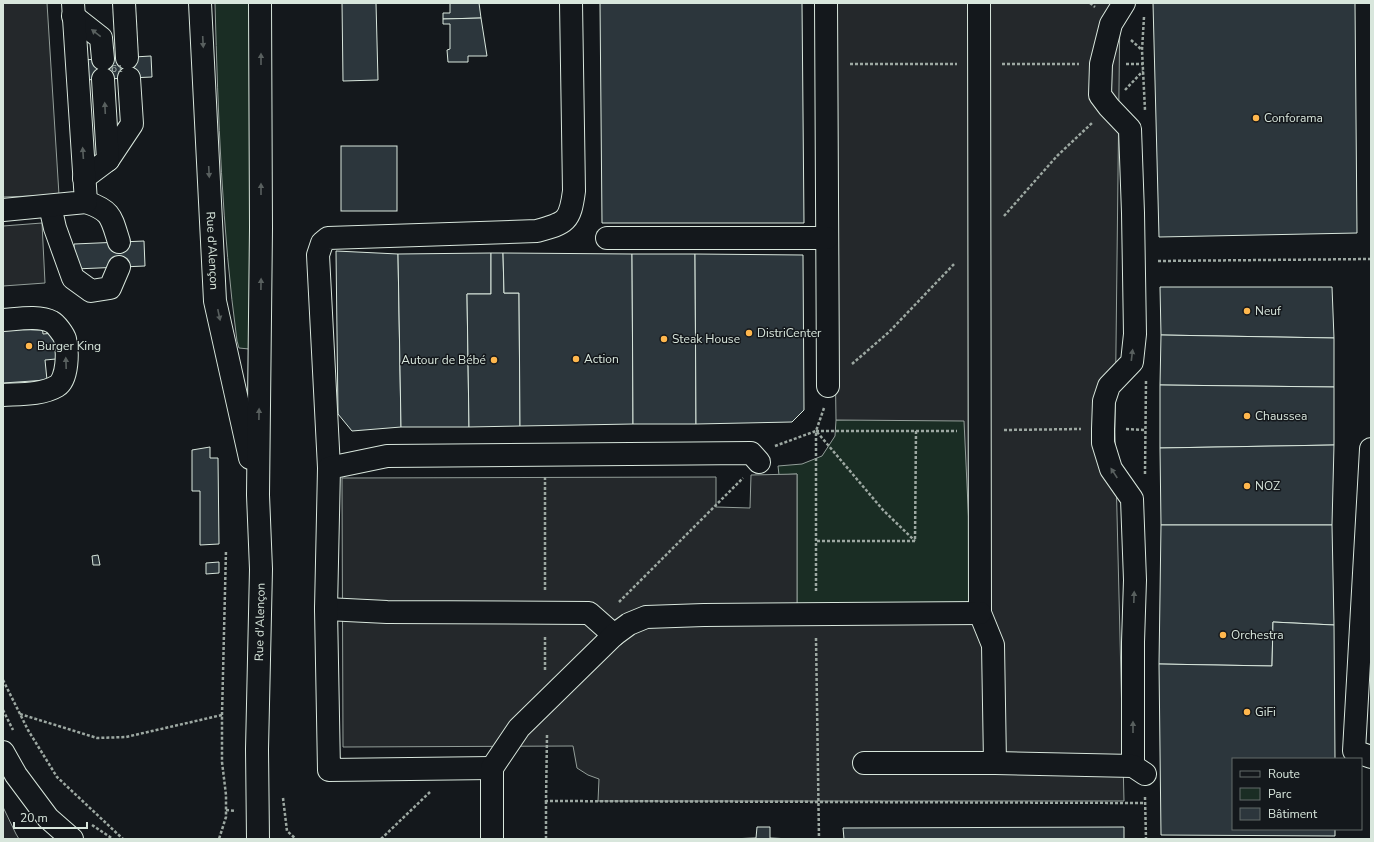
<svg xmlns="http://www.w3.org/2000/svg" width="1374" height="842" font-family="'Nunito Sans',sans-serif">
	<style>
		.green { fill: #1a2d24; stroke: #939e99 }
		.parking { fill: #24282b; stroke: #939e99 }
		.building { fill: #2c363c; stroke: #d8e6dc }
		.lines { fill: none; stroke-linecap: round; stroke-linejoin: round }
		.minor-casing { stroke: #d8e6dc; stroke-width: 24 }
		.major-casing { stroke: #d8e6dc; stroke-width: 24 }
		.path { stroke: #9da8a2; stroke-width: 2.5; stroke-dasharray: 3 2; stroke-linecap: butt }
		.minor { stroke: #14181c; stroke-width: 22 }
		.major { stroke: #14181c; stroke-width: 22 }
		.oneway { fill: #59605f }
		.poi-dot { fill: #ffb74d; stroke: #14181c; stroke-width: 1.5 }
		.labels { text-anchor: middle; stroke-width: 3; stroke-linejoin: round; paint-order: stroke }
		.number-label { font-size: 10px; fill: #adbab4 }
		.poi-label { font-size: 12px; fill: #d8e6dc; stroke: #14181c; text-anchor: start }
		.street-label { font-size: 12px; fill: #d8e6dc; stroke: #14181c }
	</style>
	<rect width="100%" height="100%" fill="#14181c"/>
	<g class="green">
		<path d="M215,3h40l-6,346 -10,-1 -2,-7c-15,-111 -19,-225 -22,-338z"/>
		<path d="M980,417v196l-183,2v-141l-18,1 -1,-9 24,-2 20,-8 13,-20 1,-16z"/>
	</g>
	<g class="parking">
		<path d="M3,3h44l12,192 -56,2z"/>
		<path d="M830,3h290l-5,429 9,369h-526l1,-22 -11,-4 -11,-7 -4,-22 -230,1 -1,-269 374,-1v30l34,1 1,-33 46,-1v141l176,-3 -9,-191 -128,-1z"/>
		<path d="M42,223l3,60 -42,3v-60z"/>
		<path d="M3,807l13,27 3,5h-16z"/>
	</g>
	<g class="building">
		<path d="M342,3h34l2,77 -35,1z"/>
		<path d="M450,3h29l2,15 -38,1v-6h7z"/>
		<path d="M600,3h202l2,220h-202z"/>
		<path d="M1153,3h202l2,230 -198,4z"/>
		<path d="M481,18l6,38h-19v6h-20l-1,-12 3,-1v-25h-7v-5z"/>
		<path d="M151,56l1,21 -69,3 -1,-20z"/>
		<rect x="341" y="146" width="56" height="65"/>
		<path d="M144,241l1,25 -70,3 -1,-25z"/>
		<path d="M336,251l62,3 3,173 -49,4 -14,-17z"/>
		<path d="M491,253v41h-24l2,133h-68l-3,-173z"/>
		<path d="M491,253h12l1,40h15l1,133 -51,1 -2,-133h24z"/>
		<path d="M503,253l129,1 1,170 -113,2 -1,-133h-15z"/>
		<path d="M632,254h63l1,170h-63z"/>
		<path d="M695,254l108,1 1,155 -12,12 -96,2z"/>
		<path d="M1160,287h172l2,51 -173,-3z"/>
		<path d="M42,325l1,9 11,-1 2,26 -11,1 2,20 -44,3v-57z"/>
		<path d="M1161,335l173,3v49l-174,-2z"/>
		<path d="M1160,385l174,2v58l-174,3z"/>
		<path d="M1334,445l-2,80h-171l-1,-77z"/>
		<path d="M210,447v11h8l1,86 -19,1v-54h-8v-41z"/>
		<path d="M1161,525h171l2,100 -61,-3 -1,44 -113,-2z"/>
		<path d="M98,555l2,10h-7l-1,-9z"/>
		<path d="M219,562v11l-13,1v-11z"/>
		<path d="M1273,622l61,3 1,134h-102v70h102v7l-174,-1 -2,-171 113,2z"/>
		<path d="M757,827h13v11l22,1h-64l28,-1z"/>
		<path d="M1124,827v12h-280l-1,-11z"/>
	</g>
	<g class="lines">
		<defs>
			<g id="minor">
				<path d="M124,3l3,55"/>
				<path d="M826,3l2,383"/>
				<path d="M979,3l1,610 13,32 2,118"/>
				<path d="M1124,3l-13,21 -10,40 -1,31 9,12 21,22 3,84 2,121 -3,28 -23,24 -5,15 -1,28v14l8,26 21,30 3,81 -2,62v124"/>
				<path d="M73,16l28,22 2,21"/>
				<path d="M108,160l24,-36 -3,-46"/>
				<path d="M84,178l24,-18 -5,-81"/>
				<path d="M86,202c26,9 25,15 33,40"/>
				<path d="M50,206l5,22 18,50 18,13 19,-3 9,-21"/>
				<path d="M3,210l83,-8 -13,-199"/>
				<path d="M607,238h220"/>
				<path d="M3,320c15,-1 36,-5 49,2 4,2 12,13 13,17 3,12 3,40 -8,47 -15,9 -37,8 -54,9"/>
				<path d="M1371,449l-17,302 17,6"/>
				<path d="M329,468l-11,-213 4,-12 6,-5 209,-7c29,-8 33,-9 37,-40l-3,-188"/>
				<path d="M326,609l61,3 202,1 25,22"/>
				<path d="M3,752l13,23 32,43 24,21"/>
				<path d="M864,763h131l138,3 12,8"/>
				<path d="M492,768l-163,2 -3,-161 3,-141 58,-12 364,-3 8,9"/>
				<path d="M492,839v-71l27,-40 95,-93 15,-11 17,-7 58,-2 276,-2"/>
			</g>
			<g id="major">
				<path id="s1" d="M200,3l15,298 35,157"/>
				<path id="s2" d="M258,839l-1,-90 4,-180 -3,-74 3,-267 -1,-225"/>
			</g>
		</defs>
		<use href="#minor" class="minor-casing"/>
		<use href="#major" class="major-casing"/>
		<g class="path">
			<path d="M1090,3l5,4"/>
			<path d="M1144,17l-2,33 3,60"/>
			<path d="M1131,40l11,10"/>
			<path d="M850,64h107"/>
			<path d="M1002,64h77"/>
			<path d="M1126,64h17"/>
			<path d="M1125,90l18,-19"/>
			<path d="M1004,216l53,-60 35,-33"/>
			<path d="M1158,261l213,-2"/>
			<path d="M852,364l37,-32 66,-69"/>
			<path d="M1126,429l19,1"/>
			<path d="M1004,430l77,-1"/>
			<path d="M816,431h141"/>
			<path d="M817,432l66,78 32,31"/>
			<path d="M775,446l41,-15 8,-23"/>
			<path d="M1145,474l1,-93"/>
			<path d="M545,477v113"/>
			<path d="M817,541h98l1,-110"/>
			<path d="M816,591v-160"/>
			<path d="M619,602l124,-124"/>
			<path d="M816,638l3,201"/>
			<path d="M545,670v-33"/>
			<path d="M3,680l25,50 29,47 66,62"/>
			<path d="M3,710l10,20"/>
			<path d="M20,714l77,24 29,-1 96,-22v47l4,33v22l-7,22"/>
			<path d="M222,715l4,-165"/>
			<path d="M547,735l-1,66 599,2"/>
			<path d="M1145,797l1,42"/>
			<path d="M283,798l4,33 9,8"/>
			<path d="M226,810l10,1"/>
			<path d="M92,825l21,14"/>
			<path d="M381,839l49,-47"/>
			<path d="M546,839v-38"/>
		</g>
		<use href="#minor" class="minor"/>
		<use href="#major" class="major"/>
	</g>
	<defs><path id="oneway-solid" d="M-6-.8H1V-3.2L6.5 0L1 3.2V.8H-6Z"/></defs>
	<g class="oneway">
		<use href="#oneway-solid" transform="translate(96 33) rotate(-142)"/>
		<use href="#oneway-solid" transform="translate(203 42) rotate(87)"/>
		<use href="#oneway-solid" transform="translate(261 59) rotate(-90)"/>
		<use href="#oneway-solid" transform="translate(105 108) rotate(-93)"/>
		<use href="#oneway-solid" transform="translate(83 153) rotate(-94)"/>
		<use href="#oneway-solid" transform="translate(209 172) rotate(87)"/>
		<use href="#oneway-solid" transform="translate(261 189) rotate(-90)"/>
		<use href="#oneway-solid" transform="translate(261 284) rotate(-89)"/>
		<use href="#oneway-solid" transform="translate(219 315) rotate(78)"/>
		<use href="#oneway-solid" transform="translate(1132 355) rotate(-83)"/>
		<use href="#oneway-solid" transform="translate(66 363) rotate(-92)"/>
		<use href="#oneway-solid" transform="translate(259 414) rotate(-89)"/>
		<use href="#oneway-solid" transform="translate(1114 473) rotate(-123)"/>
		<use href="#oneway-solid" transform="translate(1134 597) rotate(-88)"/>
		<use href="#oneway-solid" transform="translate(1133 727) rotate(-90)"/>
	</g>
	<g class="poi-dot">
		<circle cx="1256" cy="118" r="4"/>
		<circle cx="1247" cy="311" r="4"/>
		<circle cx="749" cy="333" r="4"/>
		<circle cx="664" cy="339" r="4"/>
		<circle cx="29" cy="346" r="4"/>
		<circle cx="576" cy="359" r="4"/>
		<circle cx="494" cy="360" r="4"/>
		<circle cx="1247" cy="416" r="4"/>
		<circle cx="1247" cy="486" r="4"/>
		<circle cx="1223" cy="635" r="4"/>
		<circle cx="1247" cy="712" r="4"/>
	</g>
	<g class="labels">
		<g class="number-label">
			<text x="117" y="72">61</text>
		</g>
		<g class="poi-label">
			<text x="1264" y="122">Conforama</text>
			<text x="1255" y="315">Neuf</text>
			<text x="757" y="337">DistriCenter</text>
			<text x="672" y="343">Steak House</text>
			<text x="37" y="350">Burger King</text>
			<text x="584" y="363">Action</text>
			<text x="486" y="364" text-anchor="end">Autour de Bébé</text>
			<text x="1255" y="420">Chaussea</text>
			<text x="1255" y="490">NOZ</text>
			<text x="1231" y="639">Orchestra</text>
			<text x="1255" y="716">GiFi</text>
		</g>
		<g class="street-label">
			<text dy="4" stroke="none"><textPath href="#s1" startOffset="248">Rue d'Alençon</textPath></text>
			<text dy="4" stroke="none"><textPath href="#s2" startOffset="217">Rue d'Alençon</textPath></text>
		</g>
	</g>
	<rect width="1374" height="842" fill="none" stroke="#d8e6dc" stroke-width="8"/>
	<rect x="1232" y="758" width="130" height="72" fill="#14181c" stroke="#626a69"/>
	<rect x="1240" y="771" width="20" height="6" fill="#14181c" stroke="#626a69"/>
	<text x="1268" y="778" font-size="12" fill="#d8e6dc">Route</text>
	<rect x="1240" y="788" width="20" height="12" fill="#1a2d24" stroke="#626a69"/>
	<text x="1268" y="798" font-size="12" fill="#d8e6dc">Parc</text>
	<rect x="1240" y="808" width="20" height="12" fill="#2c363c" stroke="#626a69"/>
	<text x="1268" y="818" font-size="12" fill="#d8e6dc">Bâtiment</text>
	<path d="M14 822v6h73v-6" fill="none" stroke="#d8e6dc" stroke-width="2"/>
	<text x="20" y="822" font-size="12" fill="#d8e6dc" stroke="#14181c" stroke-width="3" paint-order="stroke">20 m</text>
</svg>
